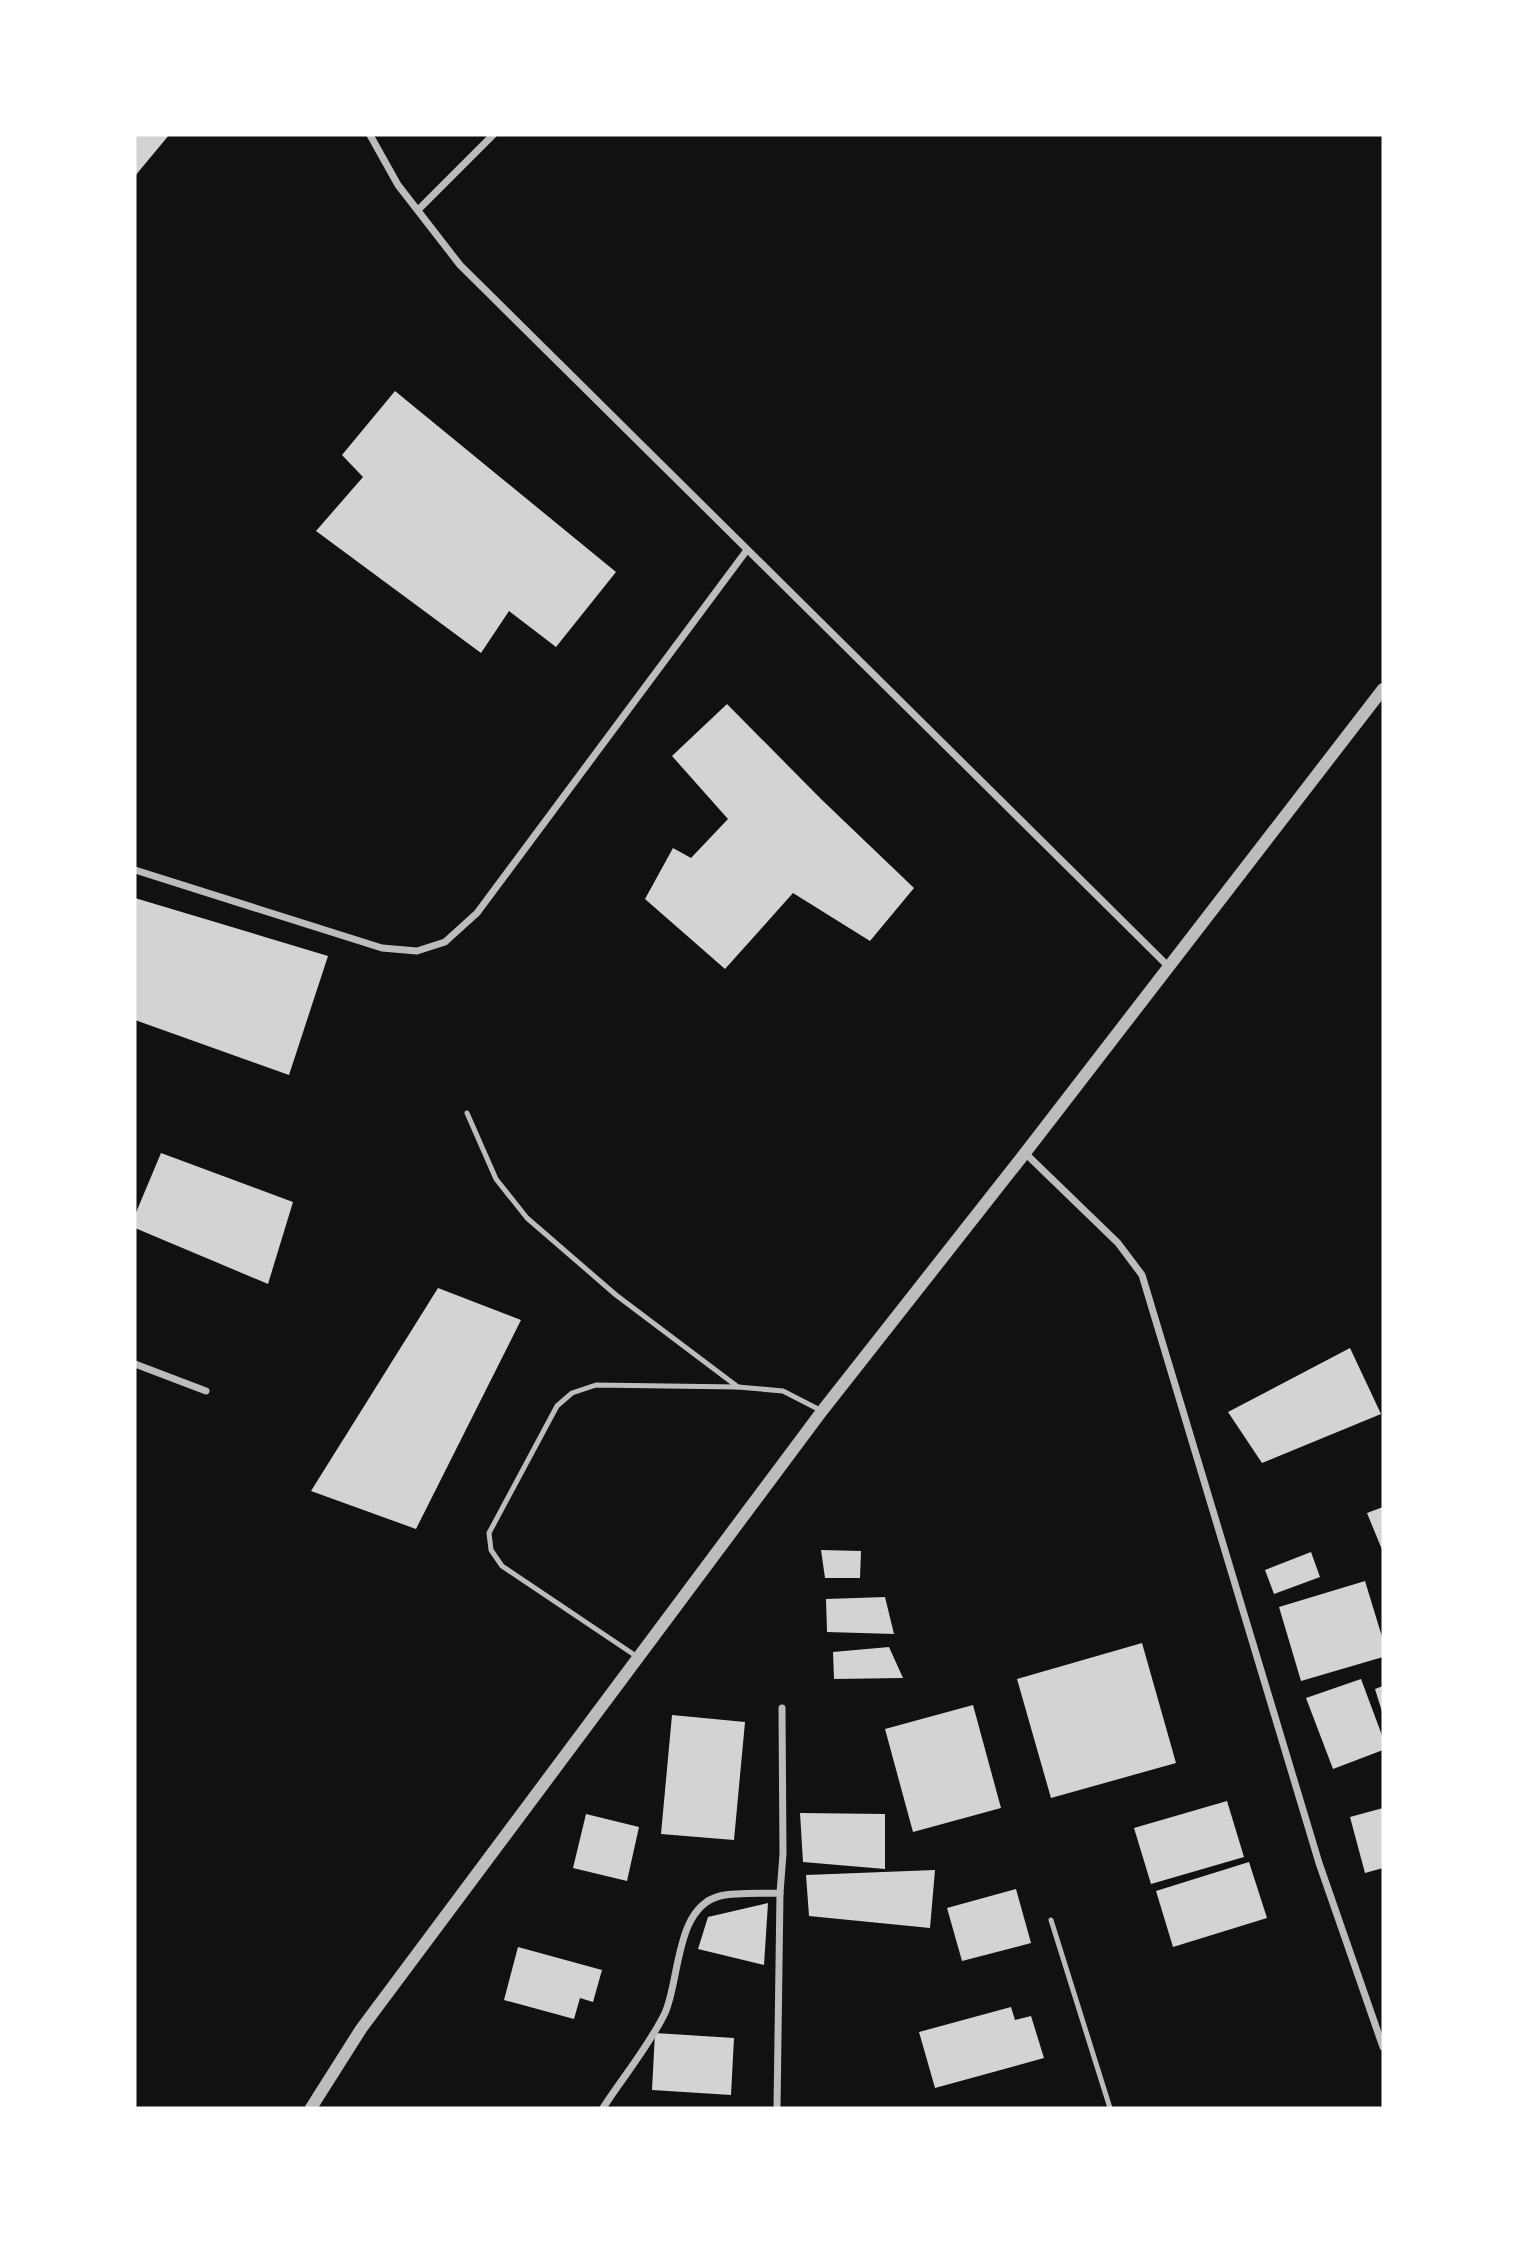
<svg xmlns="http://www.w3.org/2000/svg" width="1518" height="2243" font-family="Commissioner,sans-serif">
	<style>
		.building { fill: #d3d3d3 }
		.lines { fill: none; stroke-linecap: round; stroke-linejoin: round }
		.service { stroke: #bcbcbc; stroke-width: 5 }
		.minor { stroke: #bcbcbc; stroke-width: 7 }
		.tertiary { stroke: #bcbcbc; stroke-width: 12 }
	</style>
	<rect width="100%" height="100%" fill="#111"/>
	<g class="building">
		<path d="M135,135h34l-34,41z"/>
		<path d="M395,391l221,181 -60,75 -47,-36 -28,42 -165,-122 47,-54 -21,-22z"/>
		<path d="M727,704l94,95 93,89 -44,53 -77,-48 -68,76 -80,-70 28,-51 18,10 37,-39 -56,-63z"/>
		<path d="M135,898l193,58 -39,119 -154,-55z"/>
		<path d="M161,1153l132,49 -25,82 -133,-56v-13z"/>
		<path d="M438,1288l83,32 -105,209 -105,-38z"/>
		<path d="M1350,1348l31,66 -119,49 -34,-51z"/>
		<path d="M1383,1507v45l-16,-39z"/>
		<path d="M821,1550l40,1 -1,27h-35z"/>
		<path d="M1311,1552l9,25 -46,17 -9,-24z"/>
		<path d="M1365,1581l18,59v17l-82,24 -22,-74z"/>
		<path d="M885,1597l9,37 -67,-2 -1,-33z"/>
		<path d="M1142,1643l34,120 -125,35 -34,-119z"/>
		<path d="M889,1647l14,31 -69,1 -1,-27z"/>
		<path d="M1361,1679l22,59v12l-50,19 -27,-71z"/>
		<path d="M1383,1686v29l-8,-26z"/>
		<path d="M973,1705l28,103 -88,24 -28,-103z"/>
		<path d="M672,1715l73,7 -11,118 -73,-6z"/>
		<path d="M1227,1801l17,56 -93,27 -17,-56z"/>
		<path d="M1383,1808v60l-18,5 -15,-56z"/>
		<path d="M800,1813l85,1v55l-82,-7z"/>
		<path d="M586,1814l53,13 -12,54 -54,-13z"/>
		<path d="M1249,1862l18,56 -94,29 -17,-56z"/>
		<path d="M935,1870l-5,58 -121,-12 -3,-41z"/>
		<path d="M1016,1889l15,54 -69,18 -15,-53z"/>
		<path d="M768,1903l-4,62 -66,-16 10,-32z"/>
		<path d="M518,1947l84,23 -9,32 -13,-4 -6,21 -70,-19z"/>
		<path d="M1011,2007l4,13 16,-4 13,42 -109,30 -16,-56z"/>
		<path d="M655,2033l79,5 -3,57 -79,-5z"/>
	</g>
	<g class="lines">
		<g class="service">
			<path d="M467,1113l29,66 31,39 89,77 122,92"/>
			<path d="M639,1658l-137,-92 -11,-16 -2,-17 68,-127 15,-13 24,-8 142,2 45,4 37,19"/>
			<path d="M1051,1920l59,188"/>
		</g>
		<g class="minor">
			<path d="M370,135l28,50 62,80 709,702"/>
			<path d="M418,210l75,-75"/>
			<path d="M135,870l247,78 35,3 28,-9 32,-29 270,-363"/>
			<path d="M1025,1153l93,90 24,32 177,588 64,184"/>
			<path d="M135,1364l71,27"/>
			<path d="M603,2108c20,-31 46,-62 62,-95 15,-33 10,-106 55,-117 18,-4 41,-2 60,-3"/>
			<path d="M777,2108l3,-215 3,-39 -1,-146"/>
		</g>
		<path class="tertiary" d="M311,2108l50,-79 461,-618 203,-258 358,-464"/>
	</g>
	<rect width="1518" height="2243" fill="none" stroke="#ffffff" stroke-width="273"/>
</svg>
